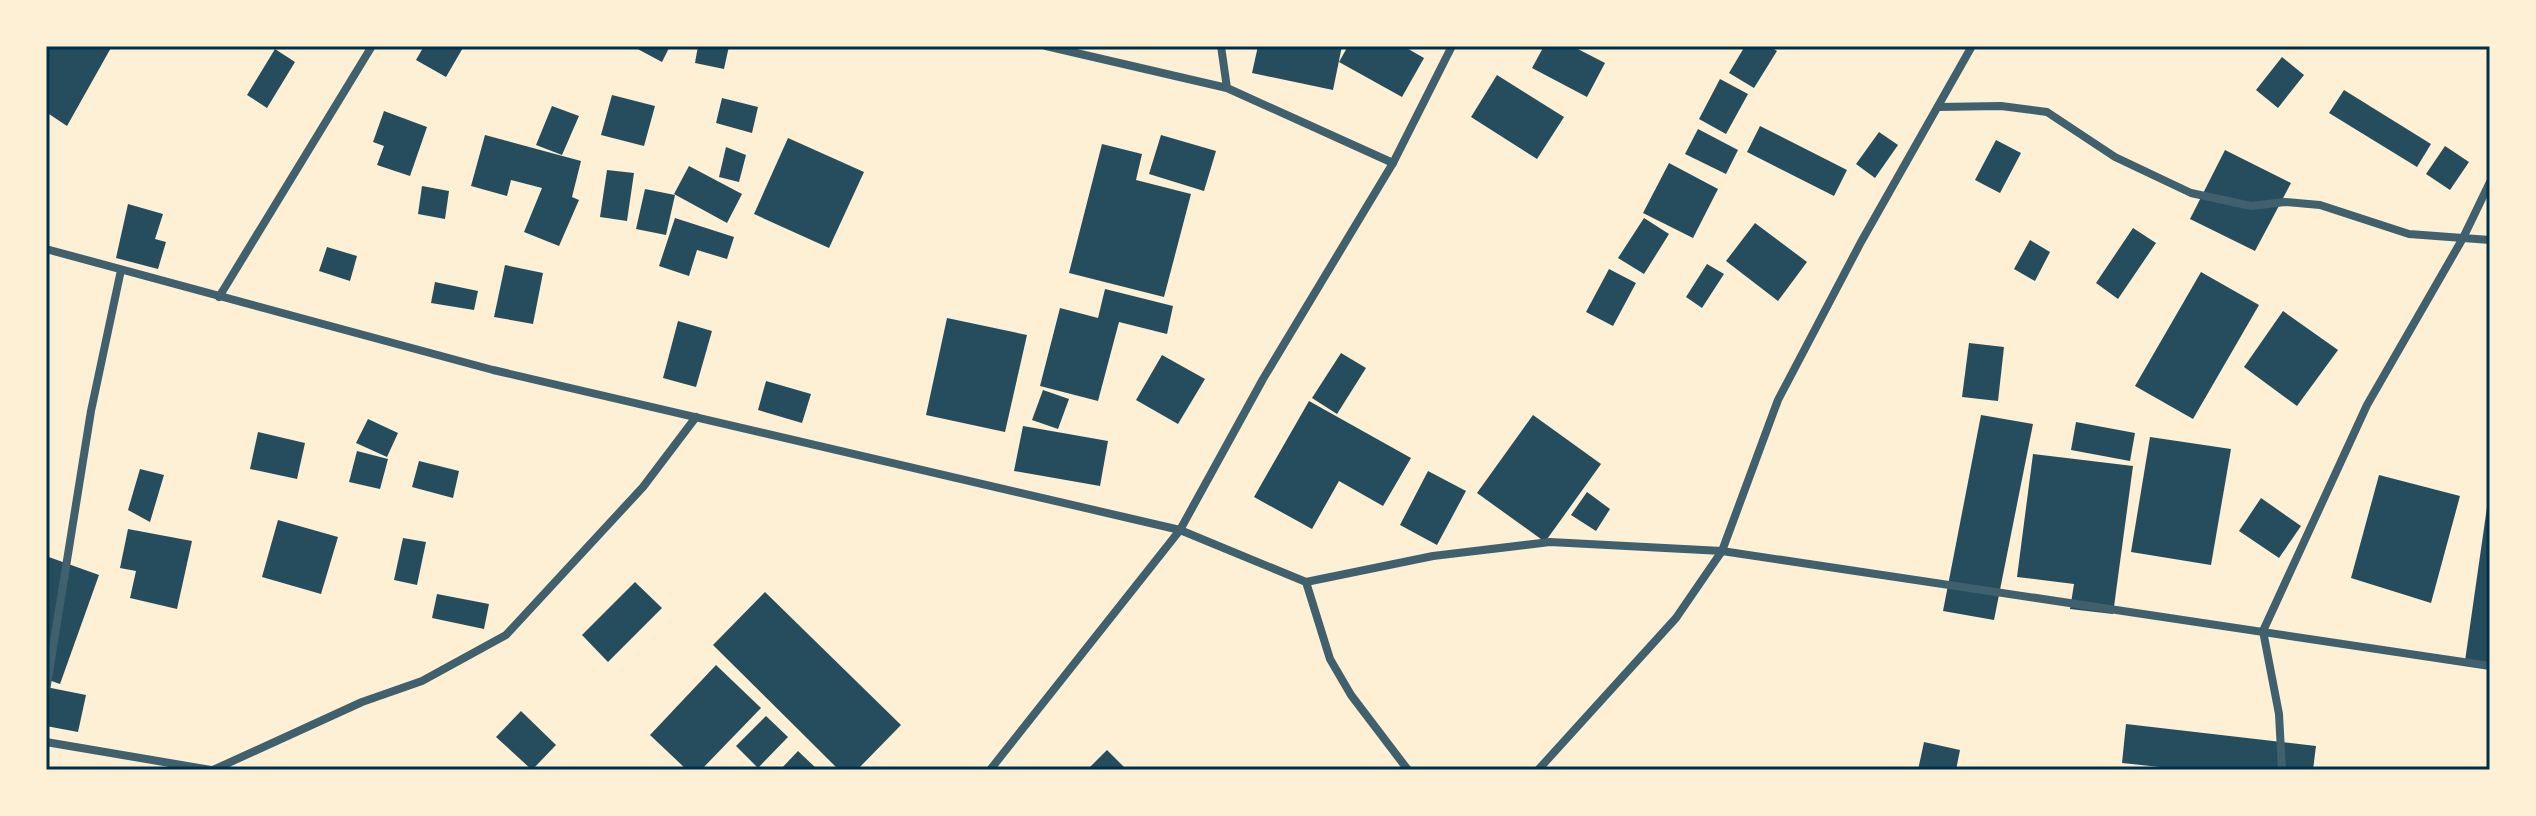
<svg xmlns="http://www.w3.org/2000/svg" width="2536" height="816" font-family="Figtree,sans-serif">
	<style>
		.building { fill: #264d5e }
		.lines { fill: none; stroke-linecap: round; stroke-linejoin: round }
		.minor { stroke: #3f606c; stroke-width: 8 }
		.neatline { fill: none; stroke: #003049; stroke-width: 3 }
	</style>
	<rect width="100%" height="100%" fill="#fdf0d5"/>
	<g class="building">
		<path d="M46,46h66l-45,80 -21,-14z"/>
		<path d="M424,46h40l-18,31 -30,-17z"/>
		<path d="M632,46h38l-8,16z"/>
		<path d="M698,46h31l-5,23 -29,-6z"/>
		<path d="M1258,46h84l-9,44 -81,-17z"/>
		<path d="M1348,46h55l21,12 -22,39 -63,-35z"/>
		<path d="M1544,46h28l33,17 -18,34 -55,-29z"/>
		<path d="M1745,46h24l8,5 -23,37 -25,-15z"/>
		<path d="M275,49l20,13 -28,46 -20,-13z"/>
		<path d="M2282,57l22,18 -26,33 -22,-18z"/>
		<path d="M1497,75l67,42 -27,42 -66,-42z"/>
		<path d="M1720,79l28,15 -22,40 -27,-15z"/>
		<path d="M2344,90l87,54 -14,23 -88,-54z"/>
		<path d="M612,95l43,11 -11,40 -43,-11z"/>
		<path d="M722,98l36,9 -6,26 -36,-10z"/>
		<path d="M552,106l27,10 -17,39 -26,-10z"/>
		<path d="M384,111l43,16 -17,49 -33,-11 7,-19 -11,-4z"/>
		<path d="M1760,126l87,44 -13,26 -87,-44z"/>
		<path d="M1698,129l40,21 -12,24 -41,-20z"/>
		<path d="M1879,132l19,13 -23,33 -19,-14z"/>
		<path d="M485,135l96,26 -9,36 7,3 -20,46 -35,-14 18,-44 -31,-8 -4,16 -36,-10z"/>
		<path d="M1161,135l55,16 -12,40 -55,-17z"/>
		<path d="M788,138l76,34 -35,76 -75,-34z"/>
		<path d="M1996,140l25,13 -21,40 -25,-13z"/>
		<path d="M1102,144l40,10 -6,26 55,14 -27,103 -95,-24z"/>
		<path d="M2445,146l24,16 -19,28 -24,-16z"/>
		<path d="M726,147l20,8 -7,27 -20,-5z"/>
		<path d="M2225,150l66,33 -36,68 -65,-32z"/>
		<path d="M1669,163l49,26 -25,49 -50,-25z"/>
		<path d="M689,166l53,28 -15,29 -53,-29z"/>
		<path d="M607,170l27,3 -7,48 -27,-4z"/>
		<path d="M422,186l27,5 -4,28 -27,-5z"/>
		<path d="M645,189l30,6 -9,40 -30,-6z"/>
		<path d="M128,204l35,10 -8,25 11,3 -8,27 -42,-11z"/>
		<path d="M675,218l59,19 -7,22 -30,-9 -8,26 -30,-10z"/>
		<path d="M1644,218l25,16 -25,40 -26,-16z"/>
		<path d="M1755,223l52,39 -29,39 -52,-40z"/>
		<path d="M2133,228l23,15 -38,56 -22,-16z"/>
		<path d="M2030,240l20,12 -15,29 -21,-12z"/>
		<path d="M327,247l30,9 -7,25 -31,-10z"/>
		<path d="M1707,264l17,10 -22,34 -16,-11z"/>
		<path d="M505,265l38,8 -10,51 -39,-7z"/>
		<path d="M1609,269l27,14 -23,43 -27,-14z"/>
		<path d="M2201,272l58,33 -66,114 -58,-33z"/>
		<path d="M435,282l43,9 -4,19 -43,-7z"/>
		<path d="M1105,289l68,17 -6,28 -48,-12 -21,79 -58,-15 20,-78 38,10z"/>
		<path d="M2283,311l55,39 -41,56 -53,-39z"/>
		<path d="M947,318l80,17 -22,97 -79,-17z"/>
		<path d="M678,321l34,10 -16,56 -33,-9z"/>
		<path d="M1969,343l35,4 -6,54 -36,-4z"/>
		<path d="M1341,353l25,15 -29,46 -25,-16z"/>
		<path d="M1162,355l43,24 -27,45 -42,-24z"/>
		<path d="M766,381l45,13 -9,29 -44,-13z"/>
		<path d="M1043,390l26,9 -11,30 -26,-9z"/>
		<path d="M1309,401l102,57 -28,48 -44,-25 -27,48 -58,-32z"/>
		<path d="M1533,415l68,49 -56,78 -68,-49z"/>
		<path d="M1981,415l52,9 -39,196 -51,-9z"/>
		<path d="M368,419l30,14 -11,24 -31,-14z"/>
		<path d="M2076,422l59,11 -5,28 -59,-11z"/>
		<path d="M1023,426l85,15 -8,45 -86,-15z"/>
		<path d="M258,432l47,11 -8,36 -47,-10z"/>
		<path d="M2150,437l81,12 -20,116 -80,-13z"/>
		<path d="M357,451l31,8 -8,30 -31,-7z"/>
		<path d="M2033,454l100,12 -20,148 -43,-5 4,-25 -57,-7z"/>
		<path d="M419,461l40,10 -6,27 -41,-11z"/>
		<path d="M140,469l24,6 -14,47 -22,-12z"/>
		<path d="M1428,471l38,20 -29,54 -37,-20z"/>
		<path d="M2379,475l81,21 -29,107 -80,-25z"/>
		<path d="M1587,492l23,17 -14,22 -25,-16z"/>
		<path d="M2261,498l40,28 -22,32 -40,-27z"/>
		<path d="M2488,500h2v164l-25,-3z"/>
		<path d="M278,520l60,17 -17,57 -59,-17z"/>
		<path d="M128,529l64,12 -15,68 -47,-11 6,-27 -16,-3z"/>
		<path d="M403,538l23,4 -9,43 -23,-5z"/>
		<path d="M46,556l53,19 -39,109 -14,-5z"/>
		<path d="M635,582l27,26 -54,54 -26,-27z"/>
		<path d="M765,592l136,133 -44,45h-18l-126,-125z"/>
		<path d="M437,594l52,10 -5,25 -52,-11z"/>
		<path d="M716,665l45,43 -60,62h-14l-37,-35z"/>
		<path d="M46,687l40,8 -8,37 -32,-6z"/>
		<path d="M521,711l35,34 -24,25 -36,-33z"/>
		<path d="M766,716l22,21 -30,31 -22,-22z"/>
		<path d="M2126,724l190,22 -3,24h-125l-66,-7z"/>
		<path d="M1924,742l36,8 -4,20h-38z"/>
		<path d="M1107,750l20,20h-40z"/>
		<path d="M798,751l20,19h-38z"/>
	</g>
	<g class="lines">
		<g class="minor">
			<path d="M1046,46l181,42"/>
			<path d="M1221,46l6,42 166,75"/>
			<path d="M1938,107l63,-1 46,6 68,45 76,36 60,13 34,-4 35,3 89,29 81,6"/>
			<path d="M46,249l447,121 687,160 126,52 127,-26 117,-14 172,9 768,115"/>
			<path d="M219,297l153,-251"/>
			<path d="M1306,582l24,77 21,36 57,75"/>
			<path d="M46,691l45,-280 30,-141"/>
			<path d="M46,742l165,28"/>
			<path d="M213,770l149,-68 60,-21 84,-46 137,-148 53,-70"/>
			<path d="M990,770l190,-240 83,-151 130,-216 59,-117"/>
			<path d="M1538,770l138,-152 46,-67 56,-151 83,-158 111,-196"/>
			<path d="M2282,770l-3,-56 -16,-83 104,-226 96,-167 27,-56"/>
		</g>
	</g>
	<rect width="2536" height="816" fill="none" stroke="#fdf0d5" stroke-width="96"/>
	<rect x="48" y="48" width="2440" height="720" class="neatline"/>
</svg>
